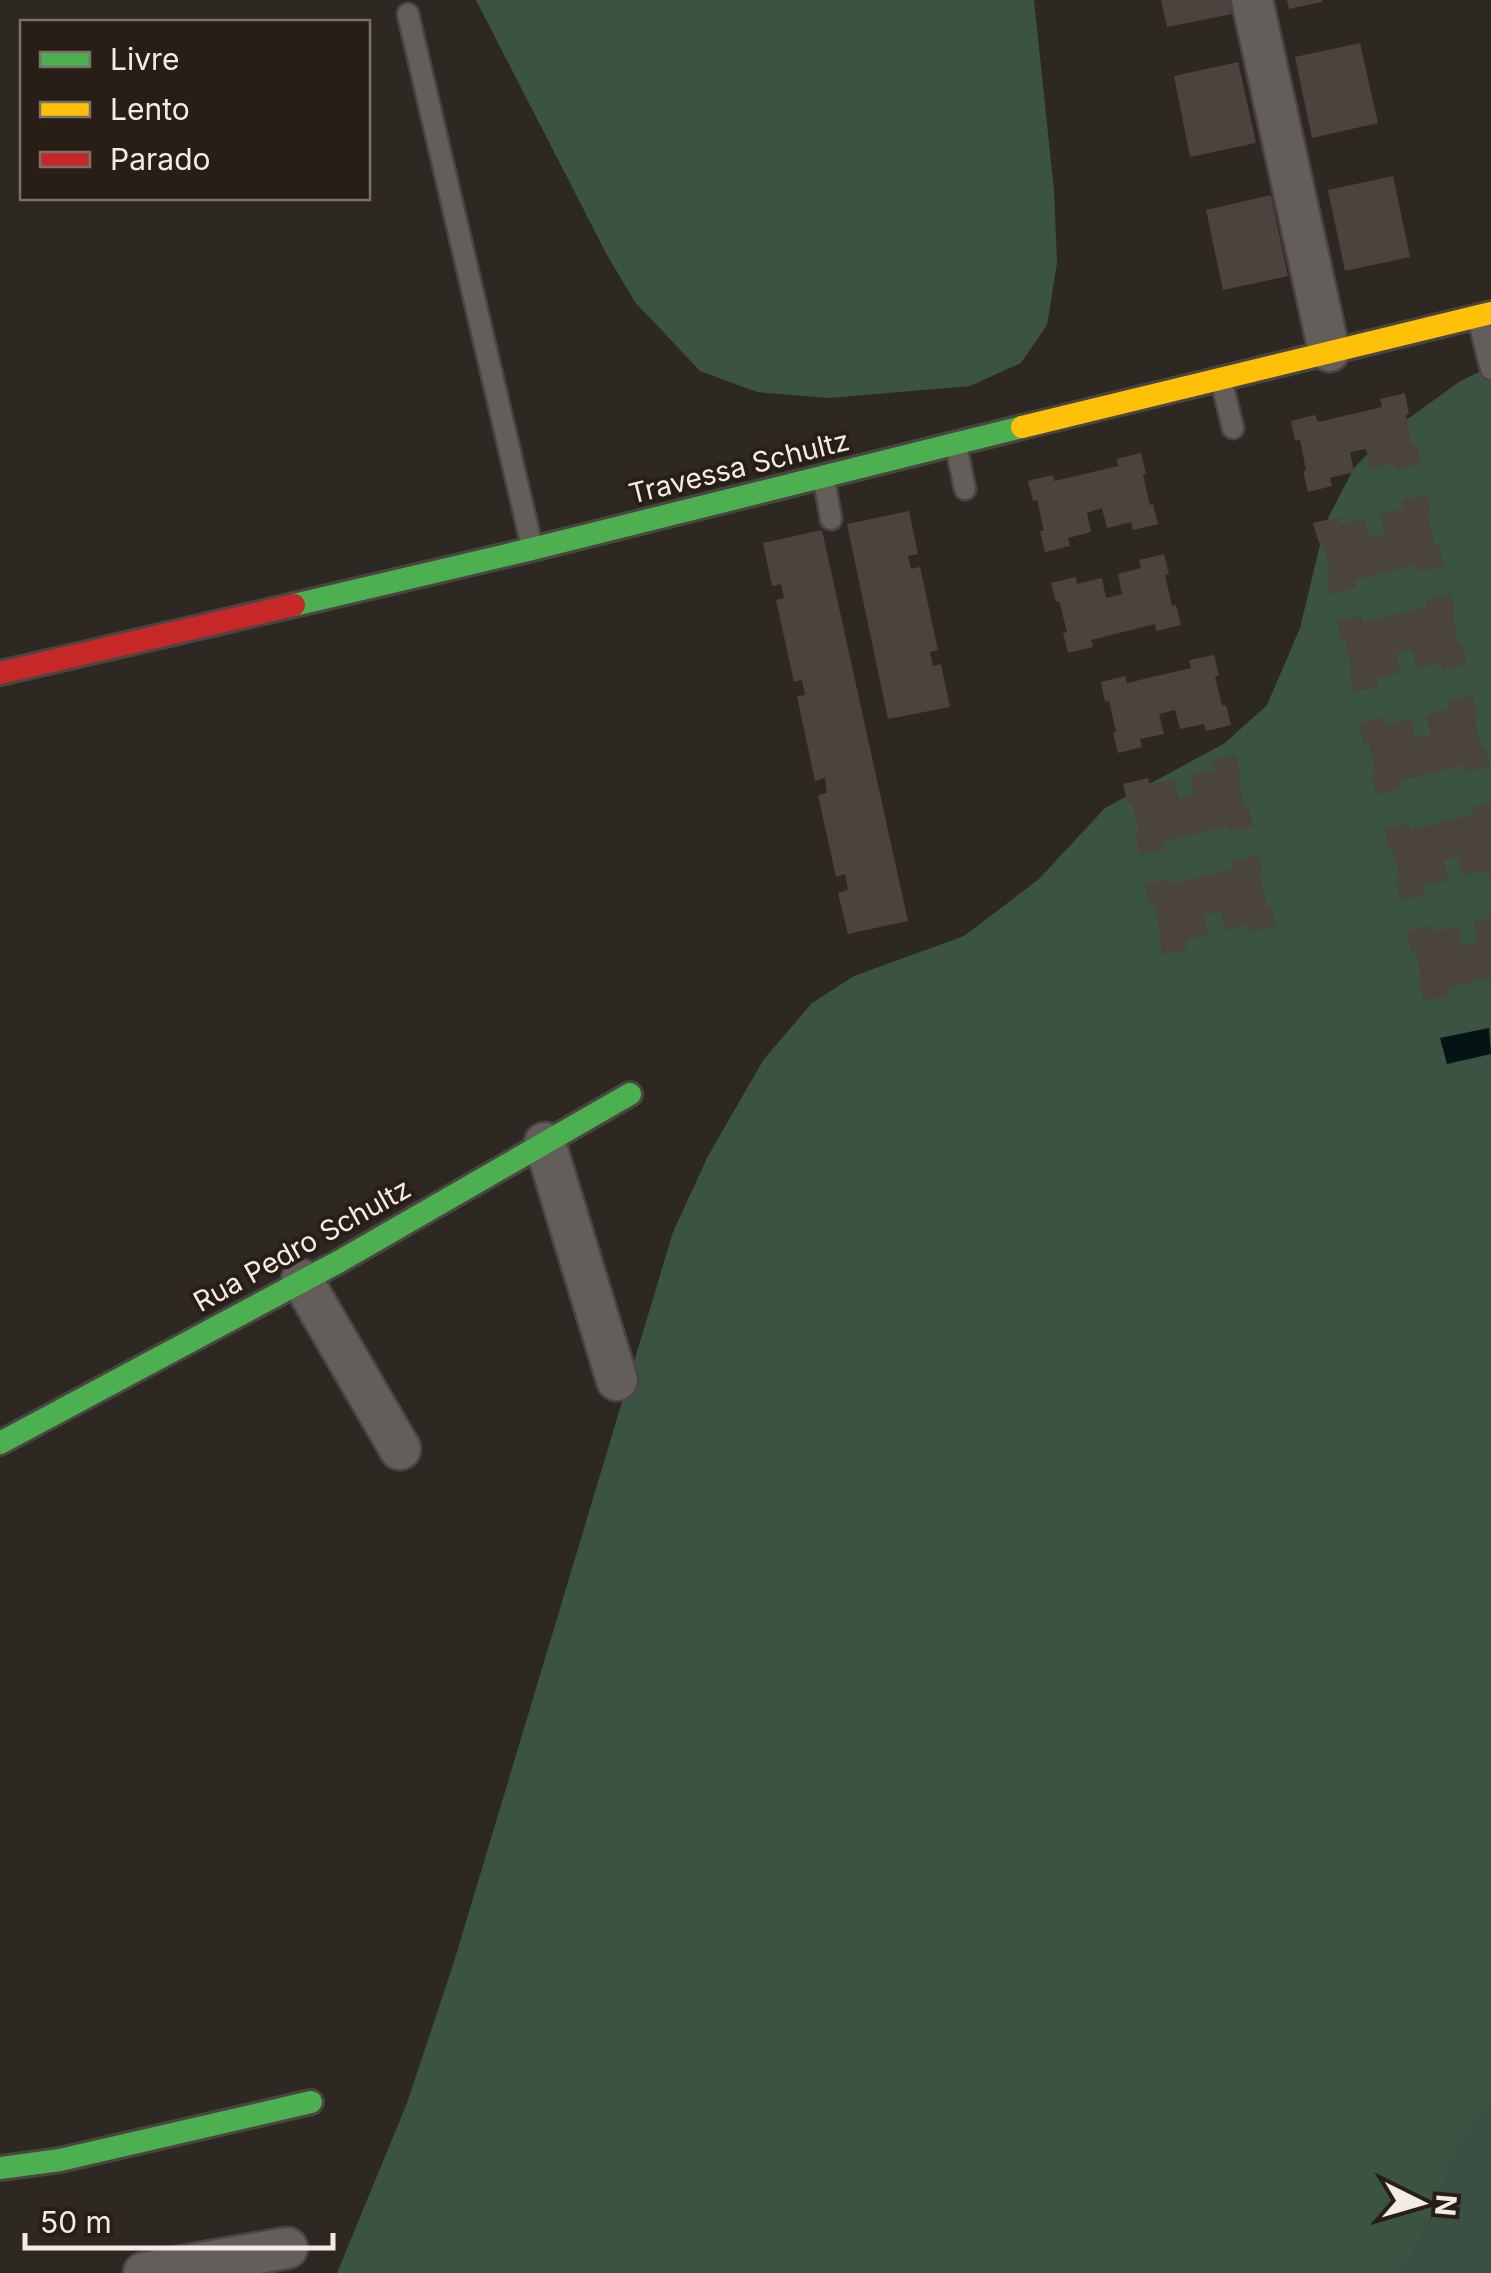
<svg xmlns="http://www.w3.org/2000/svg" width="1491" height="2273" font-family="Inter,sans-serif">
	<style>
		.green { fill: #3b5042 }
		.forest { fill: #3b5343 }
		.water { fill: #041414 }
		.building { fill: #4b433d }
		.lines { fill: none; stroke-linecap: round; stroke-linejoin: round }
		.lane-casing { stroke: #4a4541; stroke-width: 25 }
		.street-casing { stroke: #4a4541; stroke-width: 45 }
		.fast-casing { stroke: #4a4541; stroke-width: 28 }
		.slow-casing { stroke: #4a4541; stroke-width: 28 }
		.jam-casing { stroke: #4a4541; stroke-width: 28 }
		.lane { stroke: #645e5b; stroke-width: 20 }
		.street { stroke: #645e5b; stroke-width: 40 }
		.fast { stroke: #4caf50; stroke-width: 22 }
		.slow { stroke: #ffc107; stroke-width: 22 }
		.jam { stroke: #c62828; stroke-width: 22 }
		.labels { text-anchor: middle; stroke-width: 8; stroke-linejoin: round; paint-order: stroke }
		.street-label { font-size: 28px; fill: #f3ebe6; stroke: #281e16 }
	</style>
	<rect width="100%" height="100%" fill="#2e2823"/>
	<path class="green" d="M1491,2109v164h-94l4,-4c9,-13 19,-27 26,-41 21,-43 22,-86 64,-119z"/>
	<g class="forest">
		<path d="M476,0h558l20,191 3,72 -10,62 -26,38 -51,23 -141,12 -72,-6 -57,-21 -65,-69 -28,-47z"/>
		<path d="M1491,366v1743c-42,34 -43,76 -64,119 -7,14 -17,28 -26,42l-4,3h-1060l70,-170 46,-138 220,-733 35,-76 56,-97 48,-56 42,-27 110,-40 75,-57 66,-71 120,-65 42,-38 33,-77 25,-104 29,-56 34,-35 71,-51z"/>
	</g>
	<path class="water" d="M1489,1028l2,26 -44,10 -7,-26z"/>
	<g class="building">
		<path d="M1161,0h68l3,14 -65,13z"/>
		<path d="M1287,0h35v2l-33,7z"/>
		<path d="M1360,43l18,80 -66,15 -17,-81z"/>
		<path d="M1238,62l18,81 -66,14 -16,-81z"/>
		<path d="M1393,176l17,81 -65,14 -17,-81z"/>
		<path d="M1271,195l17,81 -65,14 -17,-80z"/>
		<path d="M1405,393l4,21 -3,1 6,30h5l4,19 -25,6 -1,-7 -25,6 -4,-20 -16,3 4,20 -24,6 2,8 -24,6 -5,-21 3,-1 -6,-30 -5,1 -4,-20 24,-6 3,7 64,-15 -2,-8z"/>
		<path d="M1141,453l5,21 -3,1 7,30 3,-1 5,20 -25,6 -2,-8 -24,6 -5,-20 -15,5 4,19 -23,6 2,8 -25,6 -5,-21h4l-7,-31 -4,1 -5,-20 25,-6 1,6 64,-15 -1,-7z"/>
		<path d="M1427,495l5,20 -4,1 7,30 4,-1 5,20 -25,7 -1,-7 -64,15 2,8 -26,6 -4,-21 4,-1 -8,-30 -3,1 -6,-20 26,-6 2,7 23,-6 6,20 15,-4 -5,-19 24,-6 -2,-9z"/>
		<path d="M909,511l9,43 -10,2 3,13 9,-2 18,83 -8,2 3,14 8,-2 9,43 -62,12 -41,-195z"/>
		<path d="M822,530l86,391 -60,13 -10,-41 10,-3 -3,-16 -9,3 -18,-82 9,-2 -2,-15 -10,3 -18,-85 8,-1 -3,-15 -8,2 -18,-82 8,-2 -3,-14 -9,2 -9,-43z"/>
		<path d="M1164,554l5,20 -4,1 7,31 4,-1 5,20 -25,6 -1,-7 -64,16 2,7 -25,6 -5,-20 4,-1 -8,-31 -3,1 -5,-19 25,-6 1,7 25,-6 4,20 16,-4 -4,-20 23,-6 -2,-8z"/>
		<path d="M1451,594l4,20 -3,1 7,31 4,-1 4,19 -25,7 -1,-8 -25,6 -4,-19 -16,3 4,20 -24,6 2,8 -24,5 -5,-20 3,-1 -7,-30 -3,1 -5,-21 25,-5 1,7 64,-16 -1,-7z"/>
		<path d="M1214,655l5,20 -4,1 7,30 4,-1 5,20 -25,6 -2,-7 -24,5 -5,-19 -16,4 5,20 -24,5 2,8 -24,6 -5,-20 3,-1 -7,-31 -4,1 -4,-20 24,-6 2,7 64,-15 -2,-8z"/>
		<path d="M1473,695l5,21 -4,1 7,29h4l5,20 -25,6 -1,-7 -65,16 3,7 -26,6 -5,-20 5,-1 -8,-30 -4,1 -5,-20 26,-7 2,8 23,-6 6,19 15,-3 -5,-20 24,-6 -2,-8z"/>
		<path d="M1236,755l5,21 -3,1 7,30 4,-1 4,20 -24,6 -2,-6 -64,16 2,7 -25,6 -5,-21 4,-1 -7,-30 -4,1 -5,-20 25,-6 2,7 24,-6 5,20 16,-4 -5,-19 24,-6 -2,-9z"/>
		<path d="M1491,803v77l-4,-10 -24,6 -5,-19 -15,3 5,20 -25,6 2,8 -24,6 -5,-21 4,-1 -8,-30 -3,1 -5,-20 25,-6 1,7 64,-16 -2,-7z"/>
		<path d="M1258,855l5,20 -4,1 8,30h4l5,19 -25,7 -2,-8 -24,7 -5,-20 -16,4 5,19 -24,6 2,9 -24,6 -5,-20 3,-1 -7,-31 -4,1 -5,-19 25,-7 1,6 64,-16 -2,-7z"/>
		<path d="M1491,918v59l-44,11 1,8 -24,5 -5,-20 3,-1 -7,-30 -4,1 -4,-20 25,-6 1,7 25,-6 4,20 16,-4 -5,-20z"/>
	</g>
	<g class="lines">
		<defs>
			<g id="lane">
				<path d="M408,14l124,533"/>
				<path d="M1478,318l13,51"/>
				<path d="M1221,379l12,49"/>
				<path d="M956,445l9,44"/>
				<path d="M824,479l7,40"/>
			</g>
			<g id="street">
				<path d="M1252,0l77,351"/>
				<path d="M545,1143l72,237"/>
				<path d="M302,1280l98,169"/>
				<path d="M144,2273l143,-25"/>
			</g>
			<g id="fast">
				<path d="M294,605l238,-56 490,-122"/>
				<path d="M0,1443l340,-182 290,-167"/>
				<path d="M0,2168l60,-8 251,-58"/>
			</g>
			<path id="slow" d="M1022,427l469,-114"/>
			<path id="jam" d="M0,673l294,-68"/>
		</defs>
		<use href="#lane" class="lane-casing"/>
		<use href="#street" class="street-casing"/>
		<use href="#fast" class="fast-casing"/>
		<use href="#slow" class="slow-casing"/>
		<use href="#jam" class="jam-casing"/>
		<use href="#lane" class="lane"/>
		<use href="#street" class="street"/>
		<use href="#fast" class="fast"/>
		<use href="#slow" class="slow"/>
		<use href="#jam" class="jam"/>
	</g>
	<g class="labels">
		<g class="street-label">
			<text transform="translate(739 467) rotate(-14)" y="10">Travessa Schultz</text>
			<text transform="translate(302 1245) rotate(-29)" y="10">Rua Pedro Schultz</text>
		</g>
	</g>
	<rect x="20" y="20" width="350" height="180" fill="#281e16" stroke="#797069" stroke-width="2.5"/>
	<rect x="40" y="52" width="50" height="15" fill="#4caf50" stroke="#797069" stroke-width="2.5"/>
	<text x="110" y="70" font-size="30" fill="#f3ebe6">Livre</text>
	<rect x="40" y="102" width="50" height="15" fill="#ffc107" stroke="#797069" stroke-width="2.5"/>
	<text x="110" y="120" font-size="30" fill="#f3ebe6">Lento</text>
	<rect x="40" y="152" width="50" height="15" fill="#c62828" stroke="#797069" stroke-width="2.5"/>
	<text x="110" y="170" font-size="30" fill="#f3ebe6">Parado</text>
	<g transform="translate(1421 2203) rotate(95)" stroke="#281e16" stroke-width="8" paint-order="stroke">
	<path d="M0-8L18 38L0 25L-18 38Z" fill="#f3ebe6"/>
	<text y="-15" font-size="28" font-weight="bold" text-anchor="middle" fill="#f3ebe6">N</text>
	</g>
	<path d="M25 2233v15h308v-15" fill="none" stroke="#f3ebe6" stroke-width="5"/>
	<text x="40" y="2233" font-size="30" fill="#f3ebe6" stroke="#281e16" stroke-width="8" paint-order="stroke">50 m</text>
</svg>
